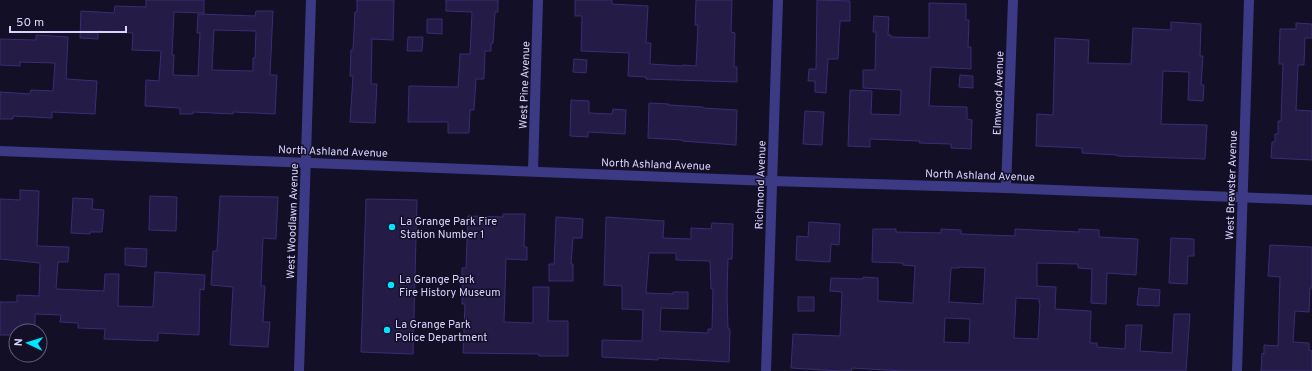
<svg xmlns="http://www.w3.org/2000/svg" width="1312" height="371" font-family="Overpass,sans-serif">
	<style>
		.building { fill: #241b47; stroke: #3b2d73; fill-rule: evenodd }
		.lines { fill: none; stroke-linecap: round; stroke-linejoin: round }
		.minor { stroke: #3d3a85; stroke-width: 10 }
		.poi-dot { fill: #00e5ff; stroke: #130f26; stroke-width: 1.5 }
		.labels { text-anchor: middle; stroke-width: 3; stroke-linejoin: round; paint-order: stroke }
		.street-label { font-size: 11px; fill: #d9d4ff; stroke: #130f26 }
		.poi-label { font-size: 11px; fill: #d9d4ff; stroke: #130f26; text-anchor: start }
	</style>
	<rect width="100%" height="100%" fill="#130f26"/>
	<g class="building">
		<path d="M146,0h58v13l-30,-1 -2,43h2l-1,20 25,1 2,-43h-3l1,-19 57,2 1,-5h17l-3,64h7l-2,39 -42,-2v2l-40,-2v2h-13v-6l-35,-2 1,-26 13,1 2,-30 -29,-1 1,-17 -35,-2v8l-18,-1 1,-27 33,2 1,-7 31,1zM214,30l42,1 -1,27h-2v13l-41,-1z"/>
		<path d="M357,0h37l-1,40 -21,-1 -1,45h6l-2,39 -25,-1 3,-46h-3l1,-26h2l2,-38h2z"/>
		<path d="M446,0h52v12h-3l-2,31 -2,1v7h-6l-1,28h-8l-2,31h-4l-1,23h-21v-11h-40l1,-36 49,1 2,-33h10l2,-42 -26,-1z"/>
		<path d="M575,0h37v4l36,2 -2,37h5l-1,21 33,2v-1l13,1 2,-41h-3l1,-25h36l-1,32 4,1 -1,34h3v15l-91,-3v-2l-18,-1 1,-23 -48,-2 1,-35h-7z"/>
		<path d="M817,0l33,1v20h-10l-2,38h-10l-2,34 -11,-1v-11h-7l1,-12h7z"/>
		<path d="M929,3l37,1v16h3l-1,27h3v22l-40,-2 -2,39 38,1v12l5,1 -1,29 -20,-1v-4l-32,-1 1,-2 -50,-2v8l-22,-1 2,-56 22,1 -1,23 29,1 1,-25 -38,-2v-18h12l1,-38h-3l1,-16 15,1 -1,18h3v2l38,1z"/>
		<path d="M427,19h15v15l-15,-1z"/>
		<path d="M1171,22l30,2 -1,32h3l-2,29h3l-1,16 -15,-1 1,-28 -26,-1 -2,53 46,1 -2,34 -88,-3v-1l-35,-2v-5l-46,-2 1,-32 16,1 2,-77 34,2 -1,23 43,1 2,-36 38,2z"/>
		<path d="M1296,23l16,1v14h-7l-1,27h-6l-2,45 16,1v49l-41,-2 1,-16h3v-8h3v-13h3l2,-57h-4l1,-35h16z"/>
		<path d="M36,35l32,2 -2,42 31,2 -2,33 -43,-2v6l-39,-2v3h-13v-27l30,2 1,-4 22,1 2,-28 -35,-1v4l-20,-1v-26l36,1z"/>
		<path d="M408,37h15l-1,14h-15z"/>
		<path d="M574,59l13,1 -1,13 -13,-1z"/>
		<path d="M960,75l13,1v12l-14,-1z"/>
		<path d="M571,100l18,1v12l23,1 1,-5 13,1 -1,24 -37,-2v5l-18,-1z"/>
		<path d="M649,103l20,1v1l34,2v1l34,2 -1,35 -54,-4v-1l-34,-2z"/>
		<path d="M805,111l19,1 -2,33 -19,-1z"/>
		<path d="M20,190l19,1 -2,55 32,1 -1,15h-10l-2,27 48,2 1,-17h14l-1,32 35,1 2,-35 50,3 -1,15 -4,-1 -1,46 -41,-2v8l-54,-2 1,-10 -27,-1v-5l-18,-1 1,-7 -26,-1v17h-19v4h-16v-33h17v-7l22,1 1,-33 -40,-4v-60l20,1z"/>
		<path d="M150,196l27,1 -1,34 -27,-1z"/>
		<path d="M220,196l58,1 -2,42 -13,-1 -2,48h4l-2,36h7l-2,25 -38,-2 3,-58 -22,-2 2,-34h4z"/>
		<path d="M73,198l20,1 -1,10 12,1 -2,22h-12v2l-19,-1z"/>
		<path d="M366,199l51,1 -4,154 -52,-2z"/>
		<path d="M503,214h22l-1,33h3v13l-21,-1 -2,63 29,1v-36h16l-1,34h20v35h-29v-2l-76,-1 2,-49h-3l1,-24h-1v-12h4l2,-52 35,1z"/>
		<path d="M556,217l27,2 -1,19h-9l-2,26h2v17h-24v-17h5z"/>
		<path d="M606,217l58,4 -1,17 28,1v-11l20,1 1,-6 21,1 -1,35h-4l-1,35 1,35h2l-1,33 -71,-4v2l-56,-3v-17l40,1 1,-31 -21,-1v-23l-18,-1zM649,253h27v7l34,1 1,28h2l-1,40h-4v4l-48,-2 1,-23 27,1v-17h-15v2l-27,-1z"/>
		<path d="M809,222l31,2 -1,21 -8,-1 -1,18 -34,-2 1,-24 11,1z"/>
		<path d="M873,229h23v3l45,1v-4l20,1v4l54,2v-7l64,3v-3l20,1v7l39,2 -2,36 -29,-2 -1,31 -15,-1 1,-34 -14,-1v-4l-41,-1v23l19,1 -1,22 36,2 -1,32h7v4l28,2 1,-24h16l-2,26 32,2 2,-39h16l-4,57h-283l-51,-3 -1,3h-11l-49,-3 2,-34 47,2 2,-44 -12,-1 1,-13 32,1v-2l15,1v23l35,2 2,-37 -12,-1v-2l-31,-1zM959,267l26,1 -2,36 -34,-2 2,-34h8zM1016,298l23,1v4h1l-2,36 -24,-1zM945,318l25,1 -1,24 -25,-1z"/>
		<path d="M1171,238l23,1v17h-6l-1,28 -18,-1z"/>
		<path d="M1270,245l42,2v41h-2l-1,24 -14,-1 -2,31 16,1v7l3,1v20h-51l1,-18 2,1v-9l14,1 2,-69 -12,-1z"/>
		<path d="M125,248l22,1 -1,18 -21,-2z"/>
		<path d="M1139,288l21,2 -1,16 -22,-1z"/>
		<rect x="798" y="297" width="16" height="14"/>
	</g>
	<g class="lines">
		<g class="minor">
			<path d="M0,151l772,30 234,7 306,12"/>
			<path d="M533,171l5,-171"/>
			<path d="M1006,188l7,-188"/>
			<path d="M299,371l12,-371"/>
			<path d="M766,371l12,-371"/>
			<path d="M1237,371l12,-371"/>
		</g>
	</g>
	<g class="poi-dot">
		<circle cx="392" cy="227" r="4"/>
		<circle cx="391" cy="285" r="4"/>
		<circle cx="387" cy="330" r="4"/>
	</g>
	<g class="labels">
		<g class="street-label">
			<text transform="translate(524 85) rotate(-88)" y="4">West Pine Avenue</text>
			<text transform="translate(998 93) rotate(-88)" y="4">Elmwood Avenue</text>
			<text transform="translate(333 151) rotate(2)" y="4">North Ashland Avenue</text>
			<text transform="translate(656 164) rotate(2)" y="4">North Ashland Avenue</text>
			<text transform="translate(980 175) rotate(2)" y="4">North Ashland Avenue</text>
			<text transform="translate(760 185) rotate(-88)" y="4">Richmond Avenue</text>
			<text transform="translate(1231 185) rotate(-88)" y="4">West Brewster Avenue</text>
			<text transform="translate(292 221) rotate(-88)" y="4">West Woodlawn Avenue</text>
		</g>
		<g class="poi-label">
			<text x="400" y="225">La Grange Park Fire<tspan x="400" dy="13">Station Number 1</tspan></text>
			<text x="399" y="283">La Grange Park<tspan x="399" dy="13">Fire History Museum</tspan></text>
			<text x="395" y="328">La Grange Park<tspan x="395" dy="13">Police Department</tspan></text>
		</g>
	</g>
	<g transform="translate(28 343) rotate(274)"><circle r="19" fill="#130f26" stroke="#625e7d"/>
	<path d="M0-3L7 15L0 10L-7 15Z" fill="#00e5ff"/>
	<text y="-6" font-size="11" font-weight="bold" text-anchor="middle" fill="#d9d4ff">N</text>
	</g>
	<path d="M10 26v6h116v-6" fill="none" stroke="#d9d4ff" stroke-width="2"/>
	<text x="16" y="26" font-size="12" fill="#d9d4ff" stroke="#130f26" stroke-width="3" paint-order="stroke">50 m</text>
</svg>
